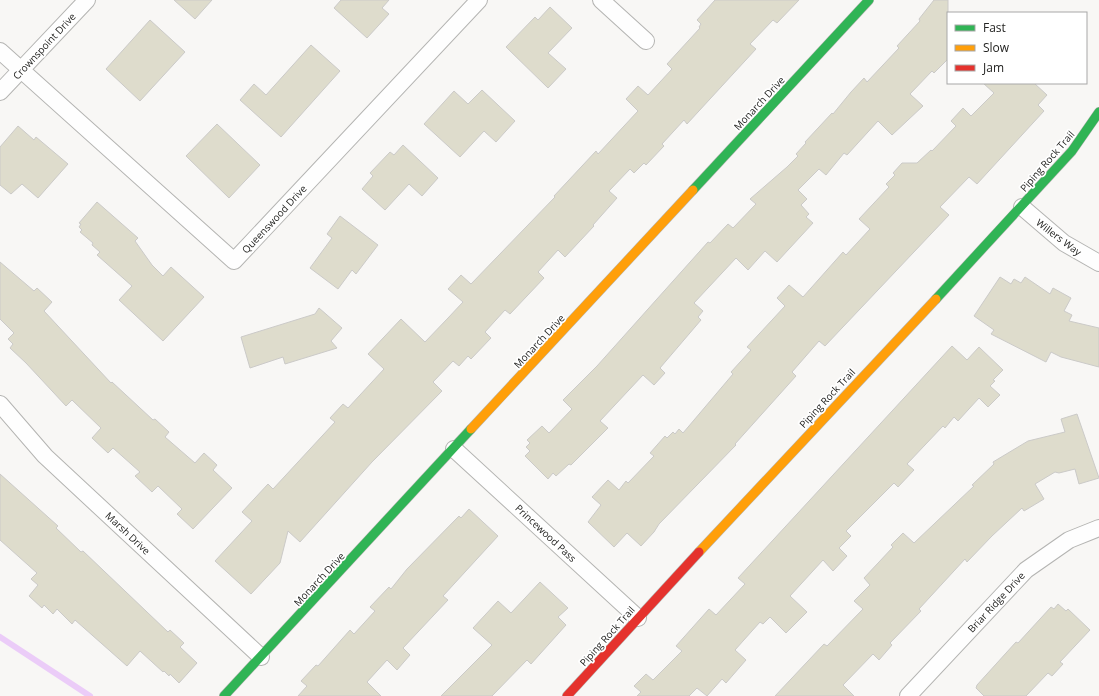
<svg xmlns="http://www.w3.org/2000/svg" width="1099" height="696" font-family="'Open Sans',sans-serif">
	<style>
		.lines { fill: none; stroke-linecap: round; stroke-linejoin: round }
		.stream { stroke: #ebccf8; stroke-width: 6 }
		.building { fill: #dedccc; stroke: #cbcac8 }
		.street-casing { stroke: #b4b4b2; stroke-width: 18 }
		.fast-casing { stroke: #b4b4b2; stroke-width: 10 }
		.slow-casing { stroke: #b4b4b2; stroke-width: 10 }
		.jam-casing { stroke: #b4b4b2; stroke-width: 10 }
		.street { stroke: #fefefe; stroke-width: 16 }
		.fast { stroke: #30b455; stroke-width: 9 }
		.slow { stroke: #ff9f0a; stroke-width: 9 }
		.jam { stroke: #e5322d; stroke-width: 9 }
		.labels { text-anchor: middle; stroke-width: 3.5; stroke-linejoin: round; paint-order: stroke }
		.street-label { font-size: 10px; fill: #242422; stroke: #fff }
	</style>
	<rect width="100%" height="100%" fill="#f8f7f5"/>
	<g class="lines">
		<path class="stream" d="M0,637l90,59"/>
	</g>
	<g class="building">
		<path d="M174,0h38l-17,19z"/>
		<path d="M341,0h48l-7,8 7,6 -22,24 -33,-30z"/>
		<path d="M715,0h84l-22,23 -4,-3 -23,24 6,5 -69,75 -3,-4 -22,24 2,2 -18,19 -2,-2 -10,10 -4,-4 -21,22 8,7 -24,27 1,1 -29,31 -7,-7 -20,22 6,6 -34,36 -5,-4 -20,22 6,6 -20,21 -3,-3 -9,10 -6,-5 -20,21 9,9 -70,71 -72,80 -12,-11 -8,32 -29,31 -36,-33 37,-40 -10,-9 26,-28 5,5 62,-67 -5,-4 13,-14 5,4 36,-39 -16,-15 33,-35 24,23 23,-24 15,-16 -15,-13 13,-14 10,9 84,-87 -1,-1 42,-45 2,3 26,-28 14,-15 -12,-12 12,-13 10,9 24,-26 -5,-5 33,-36 -1,-1 2,-3 -4,-4z"/>
		<path d="M934,0h14v59l-14,14 -2,-2 -22,23 13,12 -31,29 -14,-14 -31,34 -3,-2 -18,22 -7,-6 -21,21 9,9 -6,6 8,9 -3,3 7,6 -36,39 -12,-11 -17,19 -12,-12 -42,45 9,8 -5,6 3,3 -41,48 5,5 -11,12 -11,-10 -43,46 8,7 -37,37 -2,-1 -13,12 -3,-3 -5,6 -23,-23 5,-5 -4,-4 4,-4 -3,-3 15,-14 7,7 23,-24 -9,-9 34,-34 111,-124 2,1 18,-19 5,4 23,-24 -6,-5 37,-32 11,-11 -2,-2 10,-11 -1,-1 27,-29 1,1 18,-22 13,-14 3,4 32,-34 -2,-2 23,-25 -1,-2z"/>
		<path d="M550,7l22,21 -24,25 18,16 -18,19 -42,-41 29,-30 3,3z"/>
		<path d="M150,20l35,32 -45,49 -34,-32z"/>
		<path d="M311,45l29,26 -59,66 -41,-37 14,-16 12,11z"/>
		<path d="M983,83h51l13,12 -9,10 6,6 -67,73 -8,-7 -29,30 9,8 -124,131 -6,-5 -27,31 4,4 -61,68 1,1 -77,79 -5,8 -13,14 -14,-13 -13,14 -26,-25 13,-17 -9,-8 16,-17 11,10 7,-9 2,2 26,-27 -4,-3 15,-17 2,2 6,-6 2,2 4,-5 4,4 50,-59 -2,-2 20,-22 -4,-3 38,-41 -8,-8 12,-13 14,12 40,-45 3,3 24,-26 -11,-10 30,-32 -3,-3 9,-9 -2,-2 9,-10h15l14,-13 1,1 24,-25 -5,-5 12,-13 8,8 23,-23z"/>
		<path d="M482,90l33,31 -19,21 -12,-11 -24,26 -36,-33 30,-33 14,13z"/>
		<path d="M217,124l43,41 -31,33 -43,-42z"/>
		<path d="M18,126l16,14 2,-3 32,27 -30,34 -16,-14 -11,10 -11,-9v-38z"/>
		<path d="M403,145l35,33 -16,18 -13,-12 -24,26 -23,-21 11,-13 -3,-3 20,-21 4,3z"/>
		<path d="M97,202l41,36 -3,3 17,24 11,11 8,-9 33,30 -41,44 -44,-41 13,-14 -35,-31 3,-3 -8,-7 1,-2 -13,-11 2,-2 -3,-3 2,-3 -2,-1z"/>
		<path d="M340,216l38,29 -22,29 -4,-4 -14,19 -28,-21 22,-30 -5,-4z"/>
		<path d="M0,262l34,29 3,-3 15,14 -8,9 67,72 1,-1 41,38 2,-1 14,13 -4,5 30,26 9,-10 13,12 -4,5 19,18 -39,41 -16,-15 5,-5 -24,-23 -6,6 -17,-16 5,-4 -27,-24 -5,5 -16,-15 9,-10 -29,-28 -6,6 -40,-43 -16,-15 3,-4 -5,-5 6,-6 -14,-14z"/>
		<path d="M1000,277l11,7 3,-5 7,4 4,-6 25,17 3,-6 18,10 -7,13 8,4 -3,6 30,7v39l-38,-10 -10,-5 -5,10 -55,-28 3,-4 -20,-14z"/>
		<path d="M319,308l23,20 -11,13 6,7 -52,16 -2,-7 -33,11 -9,-31 74,-23z"/>
		<path d="M952,346l15,14 12,-13 24,23 -10,10 2,1 -5,5 10,9 -12,12 -9,-9 -21,23 -4,-4 -9,11 -2,-2 -36,38 7,6 -16,17 -4,-4 -48,48 5,5 -12,12 8,8 -14,15 -10,-11 -33,36 17,16 -21,21 -16,-16 -7,7 -3,-2 -25,28 11,10 -20,23 -4,-4 -15,17 -10,-8 -8,8h-52l4,-4 -7,-6 12,-12 7,6 29,-29 -6,-5 33,-37 7,6 29,-31 -7,-6z"/>
		<path d="M1077,414l22,64 -20,6 -4,-15 -16,4 -4,-1 -20,12 9,15 -20,12 -2,-3 -30,28 -25,26 -2,-3 -46,50 2,2 -31,32 2,2 -13,15 -6,-6 -30,31 11,11h-79l49,-52 3,2 36,-37 -9,-8 16,-16 -6,-7 29,-31 -2,-2 12,-12 11,10 60,-57 -2,-1 22,-21 -1,-2 35,-21 37,-9 -4,-13z"/>
		<path d="M0,474l58,52 -2,2 25,24 2,-1 85,81 2,-2 14,13 -4,4 17,16 -18,20 -9,-9 -1,2 -5,-5 -1,1 -23,-21 -13,15 -52,-46 -3,4 -15,-15 -4,5 -9,-9 -2,3 -13,-12 9,-11 -7,-6 6,-6 -37,-33z"/>
		<path d="M469,509l29,27 -55,60 5,4 -45,48 7,7 -13,15 -10,-10 -20,22 14,14h-83l9,-10 -6,-5 15,-16 2,1 32,-36 4,4 21,-23 -5,-4 19,-20 2,2 16,-20 52,-53 2,2z"/>
		<path d="M540,582l28,26 -10,9 8,8 -35,39 -4,-4 -35,36h-51l51,-51 -19,-17 25,-27 13,12z"/>
		<path d="M1058,604l8,7 2,-2 22,21 -30,32 3,2 -11,12 -4,-3 -22,23h-42l-8,-8 1,-3 39,-43 2,1 33,-36 3,2z"/>
	</g>
	<g class="lines">
		<defs>
			<g id="street">
				<path d="M601,0l45,41"/>
				<path d="M0,51l234,210 245,-261"/>
				<path d="M0,92l87,-92"/>
				<path d="M1022,207l42,36 35,20"/>
				<path d="M0,404l45,52 216,201"/>
				<path d="M454,449l184,169"/>
				<path d="M908,696l118,-126 43,-30 30,-12"/>
			</g>
			<g id="fast">
				<path d="M693,190l176,-190"/>
				<path d="M936,299l136,-148 27,-39"/>
				<path d="M224,696l247,-267"/>
			</g>
			<g id="slow">
				<path d="M471,429l222,-239"/>
				<path d="M699,552l237,-253"/>
			</g>
			<path id="jam" d="M567,696l132,-144"/>
		</defs>
		<use href="#street" class="street-casing"/>
		<use href="#fast" class="fast-casing"/>
		<use href="#slow" class="slow-casing"/>
		<use href="#jam" class="jam-casing"/>
		<use href="#street" class="street"/>
		<use href="#fast" class="fast"/>
		<use href="#slow" class="slow"/>
		<use href="#jam" class="jam"/>
	</g>
	<g class="labels">
		<g class="street-label">
			<text transform="translate(44 46) rotate(-47)" y="4">Crownspoint Drive</text>
			<text transform="translate(759 103) rotate(-47)" y="4">Monarch Drive</text>
			<text transform="translate(1047 161) rotate(-49)" y="4">Piping Rock Trail</text>
			<text transform="translate(274 219) rotate(-47)" y="4">Queenswood Drive</text>
			<text transform="translate(1059 237) rotate(37)" y="4">Willers Way</text>
			<text transform="translate(539 341) rotate(-47)" y="4">Monarch Drive</text>
			<text transform="translate(827 398) rotate(-47)" y="4">Piping Rock Trail</text>
			<text transform="translate(128 533) rotate(43)" y="4">Marsh Drive</text>
			<text transform="translate(546 533) rotate(43)" y="4">Princewood Pass</text>
			<text transform="translate(319 579) rotate(-47)" y="4">Monarch Drive</text>
			<text transform="translate(996 602) rotate(-47)" y="4">Briar Ridge Drive</text>
			<text transform="translate(607 636) rotate(-48)" y="4">Piping Rock Trail</text>
		</g>
	</g>
	<rect x="947" y="12" width="140" height="72" fill="#ffffff" stroke="#a7a7a7"/>
	<rect x="955" y="25" width="20" height="6" fill="#30b455" stroke="#a7a7a7"/>
	<text x="983" y="32" font-size="12" fill="#242422">Fast</text>
	<rect x="955" y="45" width="20" height="6" fill="#ff9f0a" stroke="#a7a7a7"/>
	<text x="983" y="52" font-size="12" fill="#242422">Slow</text>
	<rect x="955" y="65" width="20" height="6" fill="#e5322d" stroke="#a7a7a7"/>
	<text x="983" y="72" font-size="12" fill="#242422">Jam</text>
</svg>
